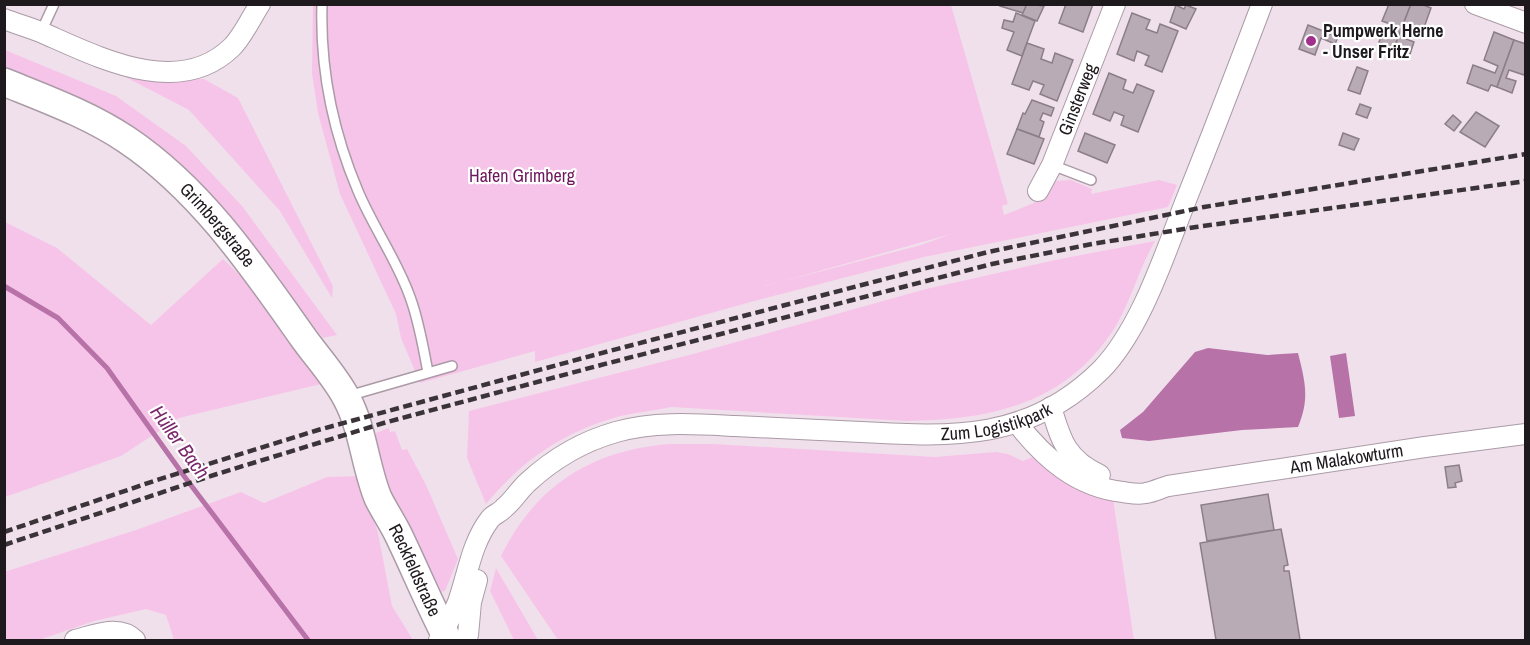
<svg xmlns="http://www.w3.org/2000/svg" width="1530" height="645" font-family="'Archivo Narrow',sans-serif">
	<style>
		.green { fill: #f7c4e9; fill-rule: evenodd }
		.water { fill: #b772a7 }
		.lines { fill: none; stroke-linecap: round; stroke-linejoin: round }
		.stream { stroke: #b772a7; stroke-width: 5 }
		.building { fill: #b9abb5; stroke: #8c7e88; stroke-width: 1.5 }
		.lane-casing { stroke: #aa9ba6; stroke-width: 12 }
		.street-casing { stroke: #aa9ba6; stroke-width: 22 }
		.secondary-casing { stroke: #aa9ba6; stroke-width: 30 }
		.lane { stroke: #fff; stroke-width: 9 }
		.street { stroke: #fff; stroke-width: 20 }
		.secondary { stroke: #fff; stroke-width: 27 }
		.rail { stroke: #3a3439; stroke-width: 4.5; stroke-dasharray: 9 4.5; stroke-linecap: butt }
		.poi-dot { fill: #a1308d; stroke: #fff; stroke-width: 2 }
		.labels { text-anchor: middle; stroke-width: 4.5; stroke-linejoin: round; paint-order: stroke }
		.poi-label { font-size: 18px; font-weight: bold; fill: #1e191d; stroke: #fff; text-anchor: start }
		.street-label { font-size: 18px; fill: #1e191d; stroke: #fff }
		.park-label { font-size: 18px; fill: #6d185e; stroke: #fff }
		.water-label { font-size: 20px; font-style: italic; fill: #7b276c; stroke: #fff }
	</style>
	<rect width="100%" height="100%" fill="#f0e0eb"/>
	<g class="green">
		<path d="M313,5h638l57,199 -6,2 2,9 30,-12 22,-22 15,-1 21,9 -1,5 68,-14 18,5 -9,22 -244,50 -177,46 -212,59v-11l-115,32 -19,-45 -5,-24 -56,-120 -22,-81 -6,-40zM951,234l-30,11 -156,41h1z"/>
		<path d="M5,50l111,46 70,50 56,60 95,129 -14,3 -95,-121 -78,-79 -145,-70z"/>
		<path d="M112,70l53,10 39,-1 34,19 95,188 -1,12 -52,-87 -91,-101z"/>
		<path d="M5,222l52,26 94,77 72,-66 44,42 54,83 -142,34 -58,38 -116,41z"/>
		<path d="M1155,241c-15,26 -23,56 -38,83 -48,79 -124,96 -210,97l-236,-14c-16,4 -34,5 -50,9 -55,14 -100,45 -135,88l-19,-46 2,-47 224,-57 233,-65 134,-30z"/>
		<path d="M389,428l1,4 5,-1 7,19 5,-1 19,36 32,74 -13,32 -5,1 -5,-2 -32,-58 -27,-79v-20z"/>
		<path d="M668,444h45l222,13 61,-5 12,2 15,7 10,-4 32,24 48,18 21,141h-576l-57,-84c35,-71 90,-105 167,-112z"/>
		<path d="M360,476l18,57 14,73 21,34h-239l-8,-25 -20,-6 -52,12 -55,19h-34l-1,-68 132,-42 105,-38 23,11 63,-26z"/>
		<path d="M496,568l42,72h-24l-24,-49z"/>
	</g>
	<g class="water">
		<path d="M1208,348l59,7 31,-2c7,28 12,46 0,74l-56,3 -93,11 -27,-3 -2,-8 23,-18 52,-60z"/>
		<path d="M1346,353l9,63 -16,2 -9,-62z"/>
	</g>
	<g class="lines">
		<path class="stream" d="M4,286l54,32 49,50 77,108 124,164"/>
	</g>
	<g class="building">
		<path d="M1001,4h26l-4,9 -23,-7z"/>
		<path d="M1027,4l17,2 -7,15 -15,-6z"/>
		<path d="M1066,4h27l-10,28 -24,-9z"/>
		<path d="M1389,4h22l-17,44 -15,-6 4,-12 10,4 3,-8 -14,-5z"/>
		<path d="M1411,4h10l10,4 -10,28 -14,-6 -3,8 10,4 -4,12 -16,-6z"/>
		<path d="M1176,5l8,4 2,-4 10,4 -10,20 -16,-7z"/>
		<path d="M1016,13l19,8 -13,35 -15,-6 7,-18 -12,-4 2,-8 9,2z"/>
		<path d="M1132,13l18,7 -4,9 11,4 3,-9 18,7 -16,41 -17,-7 4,-9 -12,-5 -3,10 -17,-7z"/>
		<path d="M1308,25l30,12 -3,7 -14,-6 -6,17 -16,-6z"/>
		<path d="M1494,32l20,8 -17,47 -6,-2 -3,6 -21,-8 6,-18 22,8 3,-7 -14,-6z"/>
		<path d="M1514,40l12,4v26l-2,5 -15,-5 -3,8 10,3 -4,12 -15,-6z"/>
		<path d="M1027,43l17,6 -3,10 11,4 3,-10 18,7 -16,41 -17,-7 4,-9 -11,-4 -4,9 -17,-6z"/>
		<path d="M1357,67l11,4 -8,23 -12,-4z"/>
		<path d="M1109,73l17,7 -3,9 10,4 4,-9 17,7 -16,41 -17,-7 3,-9 -10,-4 -4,9 -17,-7z"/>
		<path d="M1032,100l22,8 -3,8 -8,-3 -3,7 4,2 -5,15 -22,-8 6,-16 2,1z"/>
		<path d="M1360,104l11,4 -4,10 -11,-4z"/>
		<path d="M1476,112l23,14 -14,21 -25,-15z"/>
		<path d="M1453,115l8,7 -7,9 -9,-7z"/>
		<path d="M1017,129l27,10 -10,25 -27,-10z"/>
		<path d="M1085,133l30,12 -8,18 -29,-12z"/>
		<path d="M1343,133l16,6 -5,11 -15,-5z"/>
		<path d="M1459,465l3,16 -7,2 1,4 -8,1 -3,-21z"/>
		<path d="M1268,494l6,36 -67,11 -6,-36z"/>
		<path d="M1281,529l7,36 -4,1v5h5l11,69h-84l-16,-97z"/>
	</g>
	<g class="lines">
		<defs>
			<g id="lane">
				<path d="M322,4c-2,64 11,128 36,187 15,36 39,69 52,106 9,24 13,50 18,75"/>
				<path d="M41,32l13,-28"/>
				<path d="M1052,165l39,15"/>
				<path d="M348,396l104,-30"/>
			</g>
			<g id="street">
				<path d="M1475,4l51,19"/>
				<path d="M4,19c13,5 27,9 39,14 57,25 136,66 189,14 11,-11 19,-29 28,-43"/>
				<path id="s1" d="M1038,191l14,-26 63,-161"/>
				<path d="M1051,407c10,34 16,53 49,68"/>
				<path id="s2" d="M1017,423c27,35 60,64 106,69 7,1 16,3 23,1 7,-1 15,-5 22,-7l257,-39 101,-13"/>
				<path d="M75,640c20,-5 44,-16 60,0"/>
				<path id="s3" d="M439,640c6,-13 14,-25 19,-38 10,-28 13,-58 32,-83 4,-5 10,-6 14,-11 9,-7 15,-18 24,-26 25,-23 56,-41 88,-50 38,-11 80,-8 119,-6 42,2 84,4 126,6 93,5 168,9 240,-62 40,-41 64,-117 85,-170 26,-65 51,-130 76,-196"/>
				<path d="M464,640l4,-5 3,-33 6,-22"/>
			</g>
			<g id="secondary">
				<path id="s4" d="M4,82c42,17 86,33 123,58 73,49 125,125 175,196 14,20 33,40 45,63 16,30 18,67 31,99 6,12 14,24 20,36 17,35 32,72 50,106"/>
			</g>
		</defs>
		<use href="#lane" class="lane-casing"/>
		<use href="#street" class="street-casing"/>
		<use href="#secondary" class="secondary-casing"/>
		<use href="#lane" class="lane"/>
		<use href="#street" class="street"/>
		<use href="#secondary" class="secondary"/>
		<g class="rail">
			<path d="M4,532l153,-52 161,-50 280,-76 390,-102 216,-45 322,-53"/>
			<path d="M4,545l213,-71 170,-52 214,-57 391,-101 100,-20 104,-17 330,-46"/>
		</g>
	</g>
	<circle class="poi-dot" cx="1311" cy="41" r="6"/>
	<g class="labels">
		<g class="poi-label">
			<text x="1323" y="37">Pumpwerk Herne<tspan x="1323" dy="21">- Unser Fritz</tspan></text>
		</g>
		<g class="street-label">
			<text dy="6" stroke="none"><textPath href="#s1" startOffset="100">Ginsterweg</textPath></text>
			<text dy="6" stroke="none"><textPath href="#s4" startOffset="261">Grimbergstraße</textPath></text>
			<text dy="6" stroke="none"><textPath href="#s3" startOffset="670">Zum Logistikpark</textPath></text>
			<text dy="6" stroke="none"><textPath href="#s2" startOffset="357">Am Malakowturm</textPath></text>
			<text dy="6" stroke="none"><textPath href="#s4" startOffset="663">Reckfeldstraße</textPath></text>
		</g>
		<g class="park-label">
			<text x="522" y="182">Hafen Grimberg</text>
		</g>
		<g class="water-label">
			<text transform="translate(180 442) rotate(54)" y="7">Hüller Bach</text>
		</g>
	</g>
	<rect width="1530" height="645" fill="none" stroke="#1e191d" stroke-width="12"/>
</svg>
